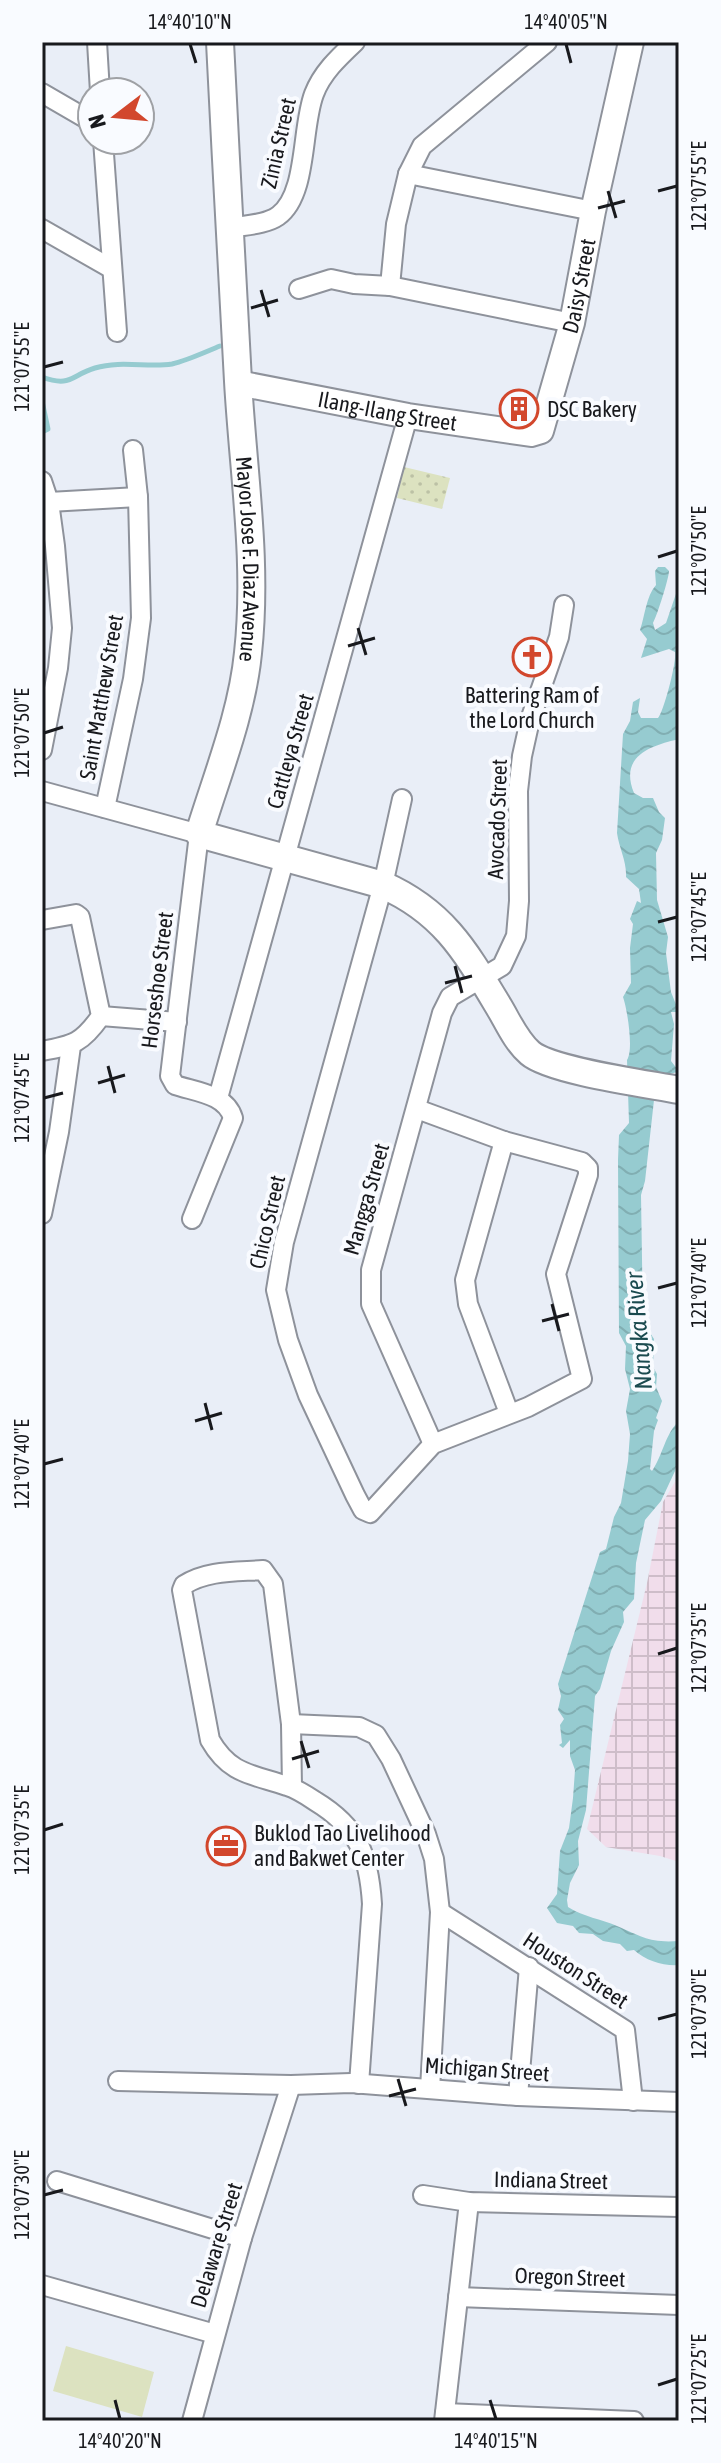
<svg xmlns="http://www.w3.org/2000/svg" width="721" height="2463" font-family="'Asap Condensed',sans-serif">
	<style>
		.industrial { fill: url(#industrial-grid) }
		.park { fill: url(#park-dots) }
		.garden { fill: #dce2c0 }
		.water { fill: url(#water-waves) }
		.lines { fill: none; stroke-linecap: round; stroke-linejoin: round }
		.stream { stroke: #96cbd0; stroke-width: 5 }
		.minor-casing { stroke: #8e929b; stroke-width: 22 }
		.tertiary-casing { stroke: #8e929b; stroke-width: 28 }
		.secondary-casing { stroke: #8e929b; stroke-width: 30 }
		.minor { stroke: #fff; stroke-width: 18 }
		.tertiary { stroke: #fff; stroke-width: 24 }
		.secondary { stroke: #fff; stroke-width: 26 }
		.ticks { fill: none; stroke: #18191d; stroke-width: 3 }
		.labels { text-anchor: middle; stroke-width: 8; stroke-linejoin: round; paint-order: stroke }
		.street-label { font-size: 22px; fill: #18191d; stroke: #f9fbff }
		.poi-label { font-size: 22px; fill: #18191d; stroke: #f9fbff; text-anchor: start }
		.water-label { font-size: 24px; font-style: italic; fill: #1a4a4f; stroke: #f9fbff }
		.neatline { fill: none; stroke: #18191d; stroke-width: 3 }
		.ticks-label { font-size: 20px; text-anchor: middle; fill: #18191d }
	</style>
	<defs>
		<pattern id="industrial-grid" width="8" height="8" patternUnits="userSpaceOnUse" patternTransform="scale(2)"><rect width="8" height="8" fill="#f1ddeb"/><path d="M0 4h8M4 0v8" fill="none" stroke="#cebdc9"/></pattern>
		<pattern id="park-dots" width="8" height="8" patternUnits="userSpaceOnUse" patternTransform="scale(2)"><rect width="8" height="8" fill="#dce2c0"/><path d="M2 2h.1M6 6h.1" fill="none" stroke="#bcc1a5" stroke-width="1.8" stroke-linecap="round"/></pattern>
		<pattern id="water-waves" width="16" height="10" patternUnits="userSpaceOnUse" patternTransform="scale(2)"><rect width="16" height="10" fill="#96cbd0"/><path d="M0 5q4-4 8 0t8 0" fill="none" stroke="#81aeb2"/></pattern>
	</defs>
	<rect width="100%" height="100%" fill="#e9eef7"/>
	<path class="industrial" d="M679,1475v387l-19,-6 -54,-9 -19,-18 60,-246 16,-81z"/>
	<path class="park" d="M404,467l46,11 -8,31 -45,-11z"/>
	<path class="garden" d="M66,2346l88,26 -12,45 -89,-26z"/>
	<path class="water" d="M658,567h7l4,4c0,7 -12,45 -16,52l2,7 11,-7 13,-38v154c-29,7 -60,17 -45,54l9,5h10l6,14 6,6 -3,22 -6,13 1,47 11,37 -2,16 5,39 8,20h-8l3,12 -3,37 7,9 -1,2 -14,4 -8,15 -10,90 -4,14 2,127 11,17 -1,28 4,7 -1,13 6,14 -6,17 2,2 -4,11 -4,38 2,2c11,-16 13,-37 27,-50v33l-4,17 -14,30 -16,19 -9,43 -2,36 -11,13 1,10 -13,29 -11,38 -5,7 -9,114 -8,31 1,24 -9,18 -3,17 1,7c16,10 33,12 49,19 26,11 32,17 62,15v24c-16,1 -33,-4 -45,-15l-7,1 -7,-7 -17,-3 -10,-7 -14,-1 -6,-7 -16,-3 -10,-15 10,-14 3,-43 9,-23 4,-30 2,-28 -5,-14v-16l-7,8 -4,-3 3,-2 -2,-18 4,-6 -6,-9 3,-14 -3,-12 42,-132 6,-3 8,-32 7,-14 7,-42 2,-27 -4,-23 4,-22 -5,-20 1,-23 -7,-13 -1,-173 1,-25 10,-12 -2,-63c7,-10 0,-52 -4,-63l8,-14 -1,-35 3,-24 -3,-5 7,-18 4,2 -2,-14 -13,-12c1,-15 -7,-29 -9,-44l6,-99 7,-13 3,-19 7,-4 -2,14 3,6h17c6,-7 19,-57 17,-66l-6,-3 -28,9 6,-19 -7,-9c5,-14 6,-34 16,-45l-1,-14z"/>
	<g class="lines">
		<g class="stream">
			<path d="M42,377c29,11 29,-2 53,-9 26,-8 54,0 77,-4 16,-4 33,-12 48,-18"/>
			<path d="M42,401l6,28 -6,3"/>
		</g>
		<defs>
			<g id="minor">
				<path d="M97,42l3,50"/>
				<path d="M42,93l50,29"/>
				<path d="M103,140l14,192"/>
				<path d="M408,174l185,37"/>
				<path d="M230,228c15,-3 35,-3 48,-12 30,-22 23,-88 36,-122 8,-21 24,-36 41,-52"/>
				<path d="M42,229l70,40"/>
				<path d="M390,286l6,-62 12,-50 14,-28 125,-104"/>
				<path d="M299,289l32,-10 23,5 36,2 182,37"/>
				<path d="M42,481l7,21 6,44 7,82 -4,40 -16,82"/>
				<path d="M49,502l89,-5"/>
				<path d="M42,791l157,43 -29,242 5,9c21,7 51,9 58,33l-41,101"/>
				<path d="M402,799l-19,86 -99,357 -8,48 12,50 20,55 47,100 8,15 7,3 63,-69 95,-37 54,-28 -26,-105 32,-99v-7l-6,-6 -78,-21 -87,-32"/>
				<path d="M105,808l28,-129 8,-61 -3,-121 -5,-47"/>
				<path d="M42,920l34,-6 4,3 21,99c-19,27 -27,29 -59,35"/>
				<path d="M101,1016l76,6"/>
				<path d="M218,1098l190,-682"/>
				<path d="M504,1141l-39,139 3,24 41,109"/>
				<path d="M42,1214l17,-82 12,-86"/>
				<path d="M433,1444l-62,-140v-34l71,-257 8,-16 52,-31 14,-30 3,-35 -1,-110 4,-35 8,-36 29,-83 5,-32"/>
				<path d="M291,1724l68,3 17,8 15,24 35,75 8,25 6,53 -10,177"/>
				<path d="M292,1787l-1,-63 -18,-140 -10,-14c-26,2 -56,0 -79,15l-2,5 28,150c20,35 42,34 77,46 10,3 19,9 28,15 43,26 54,54 57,103l-13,180"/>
				<path d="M440,1912l185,118 8,71"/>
				<path d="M118,2081l173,4 60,-2 167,13 161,6"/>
				<path d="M518,2096l11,-129"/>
				<path d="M57,2181l185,57"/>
				<path d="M423,2195l46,7 210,5"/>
				<path d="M42,2285l173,49"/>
				<path d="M458,2297l221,8"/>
				<path d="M445,2413l189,8"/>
				<path d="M192,2421l50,-183 49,-153"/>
				<path d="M444,2421l25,-219"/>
			</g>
			<g id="tertiary">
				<path id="s1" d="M238,383l170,33 123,18 10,-3 31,-108 21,-112 38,-169"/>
			</g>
			<g id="secondary">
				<path id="s2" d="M220,42c6,113 11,226 18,339 5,90 20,181 10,272 -6,61 -31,122 -49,181l184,51c61,27 83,67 116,122 9,15 17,34 31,46 21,18 118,31 149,37"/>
			</g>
		</defs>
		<use href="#minor" class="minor-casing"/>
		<use href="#tertiary" class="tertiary-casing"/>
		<use href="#secondary" class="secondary-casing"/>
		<use href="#minor" class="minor"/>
		<use href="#tertiary" class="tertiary"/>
		<use href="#secondary" class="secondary"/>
	</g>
	<path class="ticks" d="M190,44l6,19M566,44l5,19M608,191l8,27M658,191l19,-5M598,208l27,-7M261,290l8,27M251,308l27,-8M44,367l19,-5M658,557l19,-6M358,628l8,27M348,646l27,-8M44,733l19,-6M658,922l19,-5M455,966l7,27M445,983l27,-7M108,1066l7,27M98,1083l27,-8M44,1098l19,-5M658,1288l19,-5M552,1304l7,27M542,1321l27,-7M205,1403l7,27M195,1421l27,-8M44,1464l19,-5M658,1654l19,-6M301,1741l8,27M292,1759l27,-8M44,1830l19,-6M658,2019l19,-5M398,2079l8,27M389,2096l27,-7M44,2195l19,-5M658,2385l19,-6M115,2400l5,19M490,2400l6,19"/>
	<defs>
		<symbol id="building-ring" viewBox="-11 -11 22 22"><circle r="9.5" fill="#f9fbff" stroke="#d2472d" stroke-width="1.5"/><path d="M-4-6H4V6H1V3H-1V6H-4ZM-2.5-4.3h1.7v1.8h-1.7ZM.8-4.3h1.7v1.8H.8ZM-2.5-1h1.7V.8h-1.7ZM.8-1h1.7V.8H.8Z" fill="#d2472d"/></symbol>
		<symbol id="church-ring" viewBox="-11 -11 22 22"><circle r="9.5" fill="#f9fbff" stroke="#d2472d" stroke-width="1.5"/><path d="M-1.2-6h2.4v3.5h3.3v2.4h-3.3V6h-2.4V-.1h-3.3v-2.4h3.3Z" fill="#d2472d"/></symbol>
		<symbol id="office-ring" viewBox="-11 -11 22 22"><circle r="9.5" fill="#f9fbff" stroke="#d2472d" stroke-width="1.5"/><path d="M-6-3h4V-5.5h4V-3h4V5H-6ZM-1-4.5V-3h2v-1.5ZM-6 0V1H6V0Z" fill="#d2472d"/></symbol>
	</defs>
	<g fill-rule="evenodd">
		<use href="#building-ring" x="497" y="387" width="44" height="44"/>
		<use href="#church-ring" x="510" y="635" width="44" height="44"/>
		<use href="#office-ring" x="204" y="1824" width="44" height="44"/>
	</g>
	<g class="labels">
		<g class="street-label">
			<text transform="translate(278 143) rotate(-77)" y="8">Zinia Street</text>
			<text dy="8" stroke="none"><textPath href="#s1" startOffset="458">Daisy Street</textPath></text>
			<text dy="8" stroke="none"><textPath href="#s1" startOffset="152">Ilang-Ilang Street</textPath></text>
			<text dy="8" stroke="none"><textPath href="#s2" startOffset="518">Mayor Jose F. Diaz Avenue</textPath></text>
			<text transform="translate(101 697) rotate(-80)" y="8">Saint Matthew Street</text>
			<text transform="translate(290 751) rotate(-74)" y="8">Cattleya Street</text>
			<text transform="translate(497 819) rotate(-88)" y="8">Avocado Street</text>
			<text transform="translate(157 980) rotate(-83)" y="8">Horseshoe Street</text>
			<text transform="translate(366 1199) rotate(-74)" y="8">Mangga Street</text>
			<text transform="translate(267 1222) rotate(-77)" y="8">Chico Street</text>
			<text transform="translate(576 1970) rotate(33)" y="8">Houston Street</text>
			<text transform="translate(487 2069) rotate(4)" y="8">Michigan Street</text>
			<text transform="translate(551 2180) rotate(1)" y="8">Indiana Street</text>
			<text transform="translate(216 2245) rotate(-73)" y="8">Delaware Street</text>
			<text transform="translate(570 2277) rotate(2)" y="8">Oregon Street</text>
		</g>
		<g class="poi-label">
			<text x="547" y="417">DSC Bakery</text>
			<text x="532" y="703" text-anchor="middle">Battering Ram of<tspan x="532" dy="25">the Lord Church</tspan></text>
			<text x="254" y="1841">Buklod Tao Livelihood<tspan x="254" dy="25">and Bakwet Center</tspan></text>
		</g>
		<g class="water-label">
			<text transform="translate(639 1331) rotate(-95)" y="8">Nangka River</text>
		</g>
	</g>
	<rect width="721" height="2463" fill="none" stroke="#f9fbff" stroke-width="88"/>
	<g transform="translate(116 116) rotate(254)"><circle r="38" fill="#f9fbff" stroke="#9fa1a5" stroke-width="2"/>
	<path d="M0-6L14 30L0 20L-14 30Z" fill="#d2472d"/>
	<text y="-12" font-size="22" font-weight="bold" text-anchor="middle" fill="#18191d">N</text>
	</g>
	<rect x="44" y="44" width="633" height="2375" class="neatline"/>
	<g class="ticks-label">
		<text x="190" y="29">14°40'10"N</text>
		<text x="566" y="29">14°40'05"N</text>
		<text transform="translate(699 186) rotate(-90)" y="7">121°07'55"E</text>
		<text transform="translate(22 367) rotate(-90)" y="7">121°07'55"E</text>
		<text transform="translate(699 551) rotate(-90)" y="7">121°07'50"E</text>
		<text transform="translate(22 733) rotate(-90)" y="7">121°07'50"E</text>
		<text transform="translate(699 917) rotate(-90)" y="7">121°07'45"E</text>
		<text transform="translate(22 1098) rotate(-90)" y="7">121°07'45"E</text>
		<text transform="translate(699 1283) rotate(-90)" y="7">121°07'40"E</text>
		<text transform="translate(22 1464) rotate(-90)" y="7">121°07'40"E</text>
		<text transform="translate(699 1648) rotate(-90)" y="7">121°07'35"E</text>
		<text transform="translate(22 1830) rotate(-90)" y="7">121°07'35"E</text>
		<text transform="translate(699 2014) rotate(-90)" y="7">121°07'30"E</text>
		<text transform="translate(22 2195) rotate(-90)" y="7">121°07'30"E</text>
		<text transform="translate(699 2379) rotate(-90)" y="7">121°07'25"E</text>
		<text x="120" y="2448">14°40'20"N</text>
		<text x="496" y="2448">14°40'15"N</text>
	</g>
</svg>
